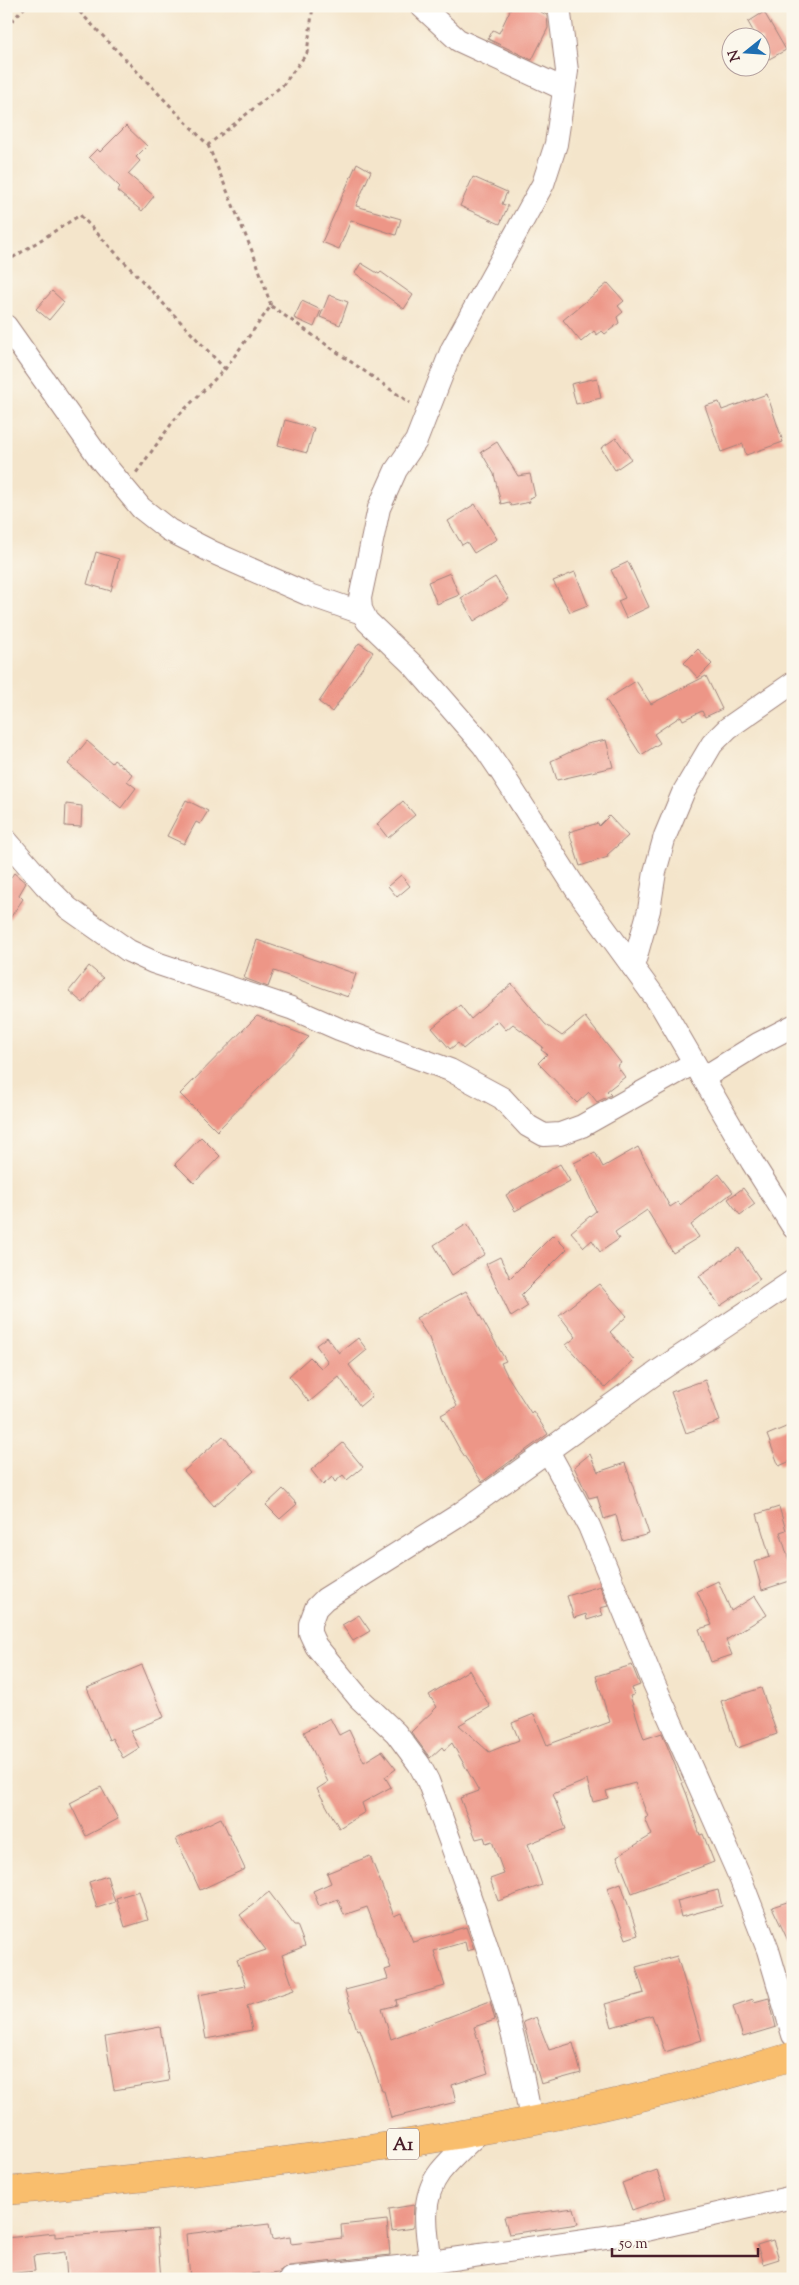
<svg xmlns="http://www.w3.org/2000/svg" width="799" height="2285" font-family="'Sorts Mill Goudy',serif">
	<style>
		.building { fill: #ed9687 }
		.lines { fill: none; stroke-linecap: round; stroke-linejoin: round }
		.street-casing { stroke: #9f827b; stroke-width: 24 }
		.highway-casing { stroke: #9f827b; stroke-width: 29 }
		.path { stroke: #9f827b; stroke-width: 3; stroke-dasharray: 4 4; stroke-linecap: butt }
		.street { stroke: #fff; stroke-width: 22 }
		.highway { stroke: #f9be6d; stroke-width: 28 }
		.labels { text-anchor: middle; stroke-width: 4; stroke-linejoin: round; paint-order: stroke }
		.shield { fill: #fbf7ec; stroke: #7f6065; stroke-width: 1 }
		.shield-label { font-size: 18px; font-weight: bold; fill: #4a1f2b }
	</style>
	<rect width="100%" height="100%" fill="#fbf7ec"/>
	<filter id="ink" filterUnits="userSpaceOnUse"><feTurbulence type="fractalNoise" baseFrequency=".02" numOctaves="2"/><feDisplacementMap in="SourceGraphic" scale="10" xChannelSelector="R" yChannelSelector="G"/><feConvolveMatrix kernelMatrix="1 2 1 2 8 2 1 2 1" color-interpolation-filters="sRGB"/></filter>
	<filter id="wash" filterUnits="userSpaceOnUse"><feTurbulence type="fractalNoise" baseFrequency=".0096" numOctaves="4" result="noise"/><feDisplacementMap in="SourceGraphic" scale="20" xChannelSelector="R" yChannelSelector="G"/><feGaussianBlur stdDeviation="1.12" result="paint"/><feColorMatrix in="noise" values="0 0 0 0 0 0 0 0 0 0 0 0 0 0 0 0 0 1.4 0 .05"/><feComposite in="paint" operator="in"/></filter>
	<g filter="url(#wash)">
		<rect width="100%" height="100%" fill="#f4e5cb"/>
		<g id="blocks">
			<g class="building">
				<path d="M512,6h17l18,9 1,13 -16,32 -44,-21 5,-9 6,3z"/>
				<path d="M764,12l22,38 -17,9 -7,-14v-7h-5l-9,-16z"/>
				<path d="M126,126l21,20 -11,11 4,4 -12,13 26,22 -12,15 -25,-20 3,-4 -31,-30 8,-8 3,3z"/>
				<path d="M357,163l14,8 -15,35 45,13 -5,16 -45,-15 -12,29 -17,-7z"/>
				<path d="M473,177l34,15 -5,12 6,2 -8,18 -40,-18z"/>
				<path d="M361,263l18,11 2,-2 32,23 -9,14 -49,-36z"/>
				<path d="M608,283l16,18 -6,5 5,6 -6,5 2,6 -14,11 -3,-3 -5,4 -3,-4 -13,11 -18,-22z"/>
				<path d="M52,291l12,11 -15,18 -13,-11z"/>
				<path d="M329,295l19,7 -8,23 -20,-8z"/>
				<path d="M302,301l19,9 -7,17 -20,-9z"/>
				<path d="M597,378l4,20 -25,6 -5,-20z"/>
				<path d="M767,394l16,48 -37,13 -3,-11 -22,8 -16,-46 14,-4 3,8z"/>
				<path d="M285,420l29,8 -7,25 -29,-8z"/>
				<path d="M616,438l15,21 -16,11 -14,-22z"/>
				<path d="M497,442l21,34 12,-2 5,22 -6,2 1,4 -19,4 -2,-4 -8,2 -7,-30 -13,-22z"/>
				<path d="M475,504l22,35 -23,14 -7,-11 -5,3 -14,-24z"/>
				<path d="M96,552l23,7 -8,32 -24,-7z"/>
				<path d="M628,562l21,45 -23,11 -8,-17 7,-3 -14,-28z"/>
				<path d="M575,572l13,33 -18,7 -17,-31z"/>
				<path d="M450,573l9,22 -22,9 -9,-22z"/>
				<path d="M495,577l14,22 -35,22 -13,-23z"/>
				<path d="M359,643l14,9 -41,60 -13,-10z"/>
				<path d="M698,649l14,15 -14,14 -14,-15z"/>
				<path d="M706,676l16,33 -17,8 -3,-6 -19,9 -2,-4 -27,18 6,9 -19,12 -35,-55 30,-19 15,23z"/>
				<path d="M606,740l7,27 -56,13 -6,-19 36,-17z"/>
				<path d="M87,741l25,22 2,-3 18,14 -5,7 9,7 -15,20 -53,-44z"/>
				<path d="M186,800l22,11 -8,13 -4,-2 -12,22 -17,-8z"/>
				<path d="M403,801l12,14 -27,23 -11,-14z"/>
				<path d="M66,804l16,2 -1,21 -16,-1z"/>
				<path d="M609,816l19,20 -21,19 1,2 -28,9 -11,-34 29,-9 1,3z"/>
				<path d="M14,873l12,10 -7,12 4,4 -17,25v-40z"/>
				<path d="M401,875l9,11 -13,11 -9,-11z"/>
				<path d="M257,940l99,34 -8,23 -74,-26 -6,16 -24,-9z"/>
				<path d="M89,966l14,12 -20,25 -14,-12z"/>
				<path d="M512,984l33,40 17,12 23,-19 36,46 -4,3 8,11 -18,14 4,4 -14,7 -8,-10 -12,11 -39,-40 9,-9 -6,-4 2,-3 -30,-23 -7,6 -8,-9 -2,1 -33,27 -5,-6 -8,6 -18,-21 28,-23 11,14z"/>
				<path d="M257,1016l52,21 -92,94 -37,-37z"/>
				<path d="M201,1137l19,19 -26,27 -19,-19z"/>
				<path d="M638,1147l32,60 8,-5 2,3 39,-31 14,18 -42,33 8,12 -26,16 -26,-43 -32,22 4,7 -19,13 -8,-12 -8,7 -13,-15 25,-21 -22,-48 21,-11 8,15z"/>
				<path d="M560,1164l10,17 -55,30 -9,-16z"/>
				<path d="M743,1188l12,16 -15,11 -12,-16z"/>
				<path d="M467,1224l18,30 -33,21 -18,-30z"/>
				<path d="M553,1235l14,14 -46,46 7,11 -17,11 -25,-53 14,-7 10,21z"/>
				<path d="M739,1248l21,31 -40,27 -21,-30z"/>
				<path d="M599,1284l28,32 -17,16 24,28 -29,28 -39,-43 10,-8 -17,-22z"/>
				<path d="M466,1291l40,70 -5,2 6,12 24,38 2,-2 15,23 -66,48 -23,-34 -18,-33 16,-9 -10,-19 -18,-49 -13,-20z"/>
				<path d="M327,1337l12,16 19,-15 9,12 -18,15 23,31 -12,10 -21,-29 -30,25 -20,-26 21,-19 11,11 7,-6 -12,-17z"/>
				<path d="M705,1380l15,41 -34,12 -15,-41z"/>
				<path d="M793,1424v36l-14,6 -12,-31z"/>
				<path d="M223,1436l31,35 -40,35 -30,-35z"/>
				<path d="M343,1443l20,24 -16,13 -4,-5 -8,7 -3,-5 -9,8 -12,-15z"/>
				<path d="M590,1454l8,18 27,-9 24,71 -26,7 -7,-26 -12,4 -7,-23 -8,2 -15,-31z"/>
				<path d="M283,1489l14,15 -17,15 -14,-14z"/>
				<path d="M779,1507l7,23 -6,2 13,41v7l-31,10 -8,-28 16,-5 -13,-43z"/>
				<path d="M718,1581l13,30 24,-15 12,19 -41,25 6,15 -21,7 -12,-33 13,-4 -15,-34z"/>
				<path d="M600,1586l8,20 -8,2 3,7 -16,5 -1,-6 -12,4 -7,-22z"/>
				<path d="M359,1615l11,16 -17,10 -11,-16z"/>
				<path d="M142,1665l22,52 -34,14 9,17 -16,10 -11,-20 -3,2 -22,-52z"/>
				<path d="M632,1665l8,20 -8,3 2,7 -4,1 14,43 18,-6 25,62 13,40 3,-1 11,28 -82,31 -15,-37 35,-21 -7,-17 3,-1 -13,-34 -29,8 2,7 -15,4 -6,-22 -34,14 13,35 -38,15 14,41 -44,16 -8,-22 14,-5 -12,-33 -6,2 -2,-6 -8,2 -16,-41 19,-7 -27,-48 -8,7 -2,-3 -12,11 -19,-26 26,-25 -8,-12 40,-25 21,37 -31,18 30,27 30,-12 -7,-17 22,-9 13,31 63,-23 -14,-46z"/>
				<path d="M761,1688l16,46 -40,14 -16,-47z"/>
				<path d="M330,1718l9,17 10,-5 15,32 18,-11 14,18 -11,8 6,10 -29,16 3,9 -26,16 -22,-39 11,-7 -24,-50z"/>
				<path d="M101,1787l17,32 -32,17 -16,-33z"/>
				<path d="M221,1818l24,51 -45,21 -24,-51z"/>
				<path d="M370,1856l24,60 7,-3 12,29 53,-15 8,22 -7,2 -2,-9 -31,9 11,35 -49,14 1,5 -15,4 9,30 99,-38 5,19 -21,7 14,46 -36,12 4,17 -65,16 -7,-27h-2l-22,-62 -3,1 -12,-40 43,-11 -3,-9 6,-2 -24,-61 -23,8 -6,-16 -19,7 -6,-15 18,-8 -4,-10z"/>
				<path d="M107,1876l8,26 -18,6 -8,-26z"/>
				<path d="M621,1883l17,52 -12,4 -19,-51z"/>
				<path d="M718,1890l4,16 -41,11 -4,-16z"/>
				<path d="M139,1891l9,29 -23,7 -9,-29z"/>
				<path d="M269,1892l25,33h3l8,21 -23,9 12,35 -47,16 5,24 -46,9 -8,-44 48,-9 -9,-26 29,-10 -26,-35z"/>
				<path d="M793,1900v51l-21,-44z"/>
				<path d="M677,1956l25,84 -37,12 -13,-37 -40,12 -7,-23 39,-11 -8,-26z"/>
				<path d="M769,1998l7,29 -33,10 -10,-31 20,-7 1,3z"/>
				<path d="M536,2017l13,33 24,-7 8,30 -40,11 -18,-62z"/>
				<path d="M160,2027l9,54 -55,9 -9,-53z"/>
				<path d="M657,2170l9,28 -34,12 -10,-27z"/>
				<path d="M414,2205l-1,23 -21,3 -3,-22z"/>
				<path d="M574,2208l4,16 -69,10 -5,-17z"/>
				<path d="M387,2220l3,35 -101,11 -11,7 -18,3 -1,-3 -16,2 -1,-2 -52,4 -4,-43 83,-10 3,16 18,-3 1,7 51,-6 -1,-13z"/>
				<path d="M157,2229l4,50h-94l-2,-27 -32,4 2,15 -29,3v-36l49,-5v4z"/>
				<path d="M773,2240l6,19 -16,5 -6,-19z"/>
			</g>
		</g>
	</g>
	<g filter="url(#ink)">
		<use href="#blocks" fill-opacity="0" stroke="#9f827b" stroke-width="1"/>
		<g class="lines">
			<defs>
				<g id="street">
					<path d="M421,6l37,34 106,49"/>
					<path d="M559,6l8,65 -11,73 -13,40 -91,165 -36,92 -20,29 -17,38 -19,90 1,11 6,12 47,45 69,79 17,25 76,119 86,118 90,155 41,65"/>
					<path d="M6,326l94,133 41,49 28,22 43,22 95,42 55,19"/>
					<path d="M6,840l39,45 23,23 61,43 24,11 138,46 48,21 111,41 52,28 26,28 16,9 16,-1 22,-8 112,-63"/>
					<path d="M633,967l16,-57 6,-38 10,-36 18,-43 29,-49 16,-16 65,-45"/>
					<path d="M703,1078l55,-34 35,-18"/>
					<path d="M548,1451l41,75 63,153 89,201 27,70 25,85"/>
					<path d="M531,2120c-20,-117 -62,-228 -103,-339l-9,-17 -23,-31 -37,-35 -43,-52 -6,-13v-9l6,-16 9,-9 132,-83 203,-146 133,-89"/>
					<path d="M431,2262l202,-29 160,-36"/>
					<path d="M290,2279l126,-14"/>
					<path d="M418,2279l-2,-14 15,-3c-5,-30 -11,-64 9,-90 12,-15 27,-28 41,-41"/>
				</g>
				<path id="highway" d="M6,2191c265,-24 532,-57 787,-135"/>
			</defs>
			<use href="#street" class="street-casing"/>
			<use href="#highway" class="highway-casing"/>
			<g class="path">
				<path d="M74,6l134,139 75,-60 24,-32 6,-47"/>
				<path d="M6,27l20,-21"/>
				<path d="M208,145l49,118 14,43 -46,63"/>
				<path d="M6,262l74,-47 145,154 -50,50 -39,54"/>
				<path d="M271,306l139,97"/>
			</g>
			<use href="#street" class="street"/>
			<use href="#highway" class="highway"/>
		</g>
	</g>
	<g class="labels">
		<rect class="shield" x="387" y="2128.5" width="32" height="31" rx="4"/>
		<g class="shield-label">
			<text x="403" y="2150">A1</text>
		</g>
	</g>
	<rect width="799" height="2285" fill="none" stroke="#fbf7ec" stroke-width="25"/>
	<g transform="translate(746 52) rotate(253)"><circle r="24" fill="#fbf7ec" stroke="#b4a19f"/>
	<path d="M0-4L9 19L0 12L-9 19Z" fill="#1f6fb2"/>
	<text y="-8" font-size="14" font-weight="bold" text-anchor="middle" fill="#4a1f2b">N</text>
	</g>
	<path d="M612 2248v8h146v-8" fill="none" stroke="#4a1f2b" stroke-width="2.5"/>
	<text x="619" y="2248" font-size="15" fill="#4a1f2b" stroke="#fbf7ec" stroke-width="4" paint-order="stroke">50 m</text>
</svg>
